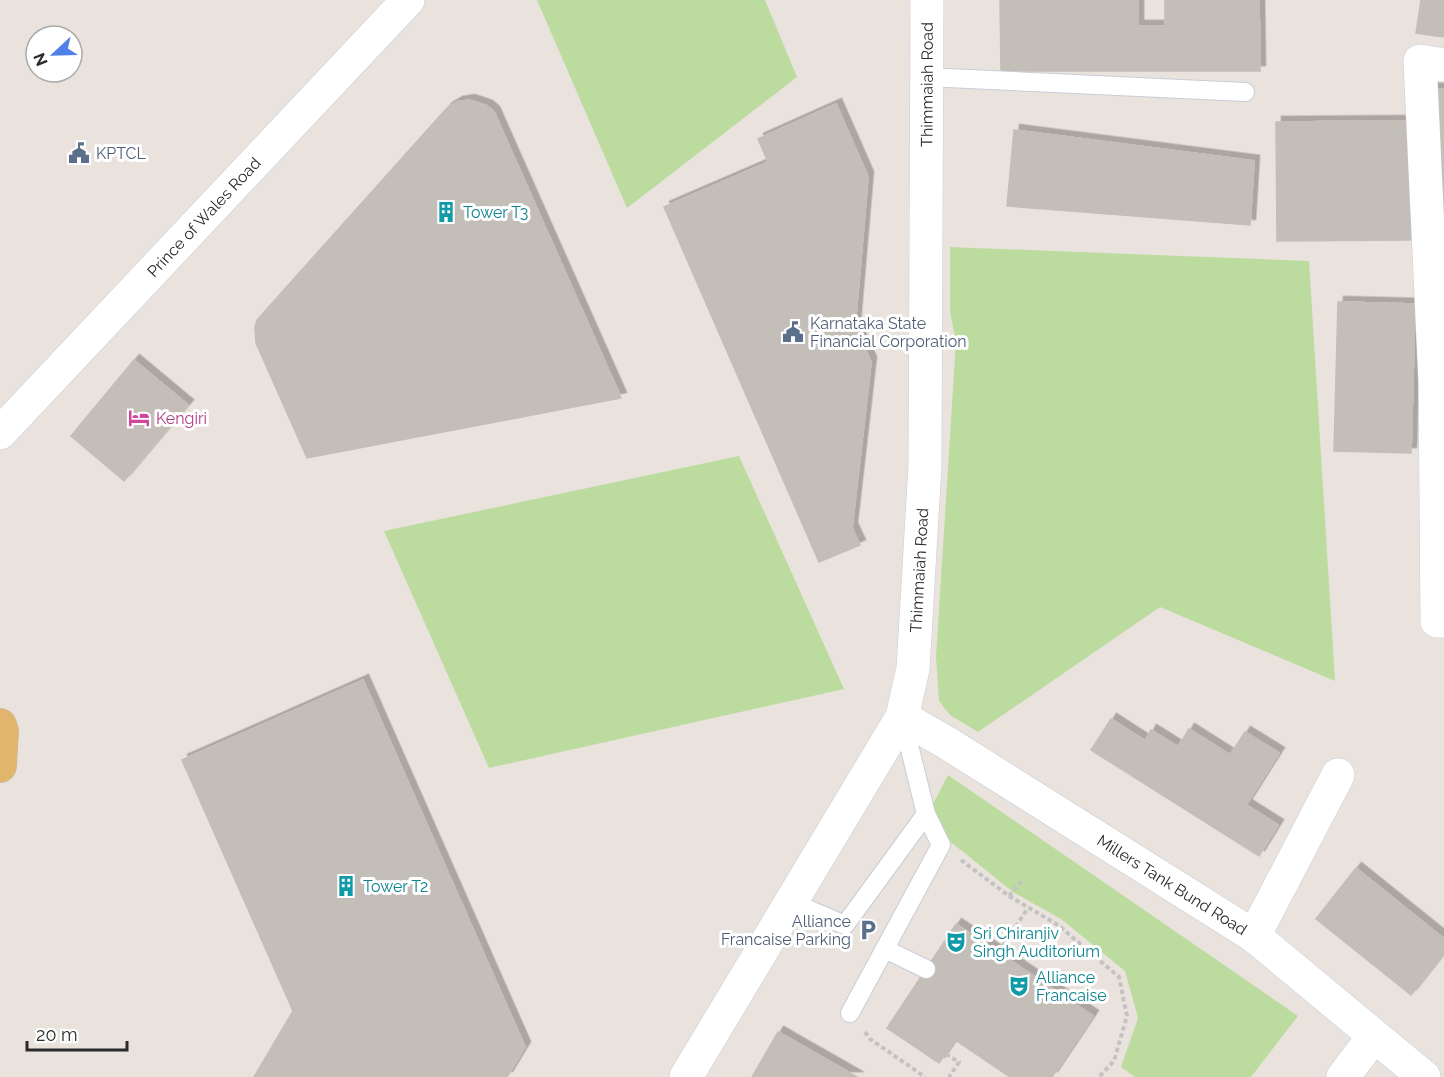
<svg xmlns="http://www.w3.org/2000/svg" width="1444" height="1077" font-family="Raleway,sans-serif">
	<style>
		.green { fill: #bcdb9f }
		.building { fill: #c3beb8; stroke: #c5beb7; stroke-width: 1.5; filter: url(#shadow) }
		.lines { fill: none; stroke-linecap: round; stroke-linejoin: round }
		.service-casing { stroke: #c8cdd6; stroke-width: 20 }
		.minor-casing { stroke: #c8cdd6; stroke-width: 34 }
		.tertiary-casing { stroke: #c8cdd6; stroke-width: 34 }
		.primary-casing { stroke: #c3c3c3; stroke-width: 34 }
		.path { stroke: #c3c3c3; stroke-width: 4; stroke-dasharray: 4.5 3; stroke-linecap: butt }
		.service { stroke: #fff; stroke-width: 18 }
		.minor { stroke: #fff; stroke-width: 33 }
		.tertiary { stroke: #fff; stroke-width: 33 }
		.primary { stroke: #e1b56b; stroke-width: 33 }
		.labels { text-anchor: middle; stroke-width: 6; stroke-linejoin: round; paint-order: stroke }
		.street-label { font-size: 16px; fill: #2a2a2a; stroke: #fff }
		.service-label { font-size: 16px; fill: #4e5e75; stroke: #fff; text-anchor: start }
		.culture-label { font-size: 16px; fill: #0d838f; stroke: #fff; text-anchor: start }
		.hotel-label { font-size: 16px; fill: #b23c85; stroke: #fff; text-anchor: start }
	</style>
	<defs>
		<filter id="shadow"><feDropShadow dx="5.5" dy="-5.5" stdDeviation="0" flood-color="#0004"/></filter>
	</defs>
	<rect width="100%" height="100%" fill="#eae3dd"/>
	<g class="green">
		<path d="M537,0h228l32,77 -170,131z"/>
		<path d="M950,247l359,14 26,420 -175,-74 -182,125 -28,-17 -11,-14 -3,-44 20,-316 -6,-29z"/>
		<path d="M739,456l105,233 -355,79 -105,-237z"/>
		<path d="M948,775l350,241 -47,61h-116l-14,-10 17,-49 -13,-47 -64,-52 -48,-27 -66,-53 -16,-31z"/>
	</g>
	<g class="building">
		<path d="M1000,0h138v26h27v-26h94l1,71h-259z"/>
		<path d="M1421,0h23v37l-28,-4z"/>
		<path d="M1432,89h12v156z"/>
		<path d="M469,100l18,6 7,6 127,286 -314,60 -51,-115 -1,-16 2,-7 190,-212 10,-6z"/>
		<path d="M836,104l32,73 -13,150 16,35 -19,166 8,17 -41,17 -155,-355 104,-45 -10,-23z"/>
		<path d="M1409,121l2,119 -134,1 -1,-119z"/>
		<path d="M1014,130l240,31 -4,64 -243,-19z"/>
		<path d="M1338,302l77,2 -4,149 -77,-2z"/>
		<path d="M134,360l54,45 -64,76 -53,-45z"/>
		<path d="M363,680l162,367 -18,30h-253l39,-66 -111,-251z"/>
		<path d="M1111,719l34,22 6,-11 27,17 11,-18 41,26 15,-23 34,21 -33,52 32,20 -19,31 -168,-106z"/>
		<path d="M1356,868l88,71v14l-33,42 -95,-76z"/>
		<path d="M956,924l137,92 -41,61h-42l-55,-37 -16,23 -52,-35z"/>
		<path d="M778,1032l79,45h-105z"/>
	</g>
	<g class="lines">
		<defs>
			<g id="service">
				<path d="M925,77l320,15"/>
				<path d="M791,902l54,23 81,-111"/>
				<path d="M885,949l41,20"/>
				<path d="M850,1013l91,-168 -15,-31 -24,-97"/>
			</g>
			<g id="minor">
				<path d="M1444,65l-24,-4 15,320 2,240h7"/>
				<path d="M1254,936l84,-161"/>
				<path d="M1343,1077l31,-41"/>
			</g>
			<g id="tertiary">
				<path id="s1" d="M0,433l408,-433"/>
				<path id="s2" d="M902,717l45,26 307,193 170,141"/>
				<path id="s3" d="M686,1077l216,-360 11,-48 12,-204 2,-465"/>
			</g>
			<path id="primary" d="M0,725l2,6 -2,35"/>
		</defs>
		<use href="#service" class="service-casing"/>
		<use href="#minor" class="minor-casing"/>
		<use href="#tertiary" class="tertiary-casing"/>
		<use href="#primary" class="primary-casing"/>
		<g class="path">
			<path d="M961,860l48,36 49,29 61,52 8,39 -13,45 -15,16"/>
			<path d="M1009,896l14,-17"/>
			<path d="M999,952l29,-44"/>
			<path d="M865,1032l5,7 55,38"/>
			<path d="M946,1054l13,8 -10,15"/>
		</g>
		<use href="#service" class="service"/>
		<use href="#minor" class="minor"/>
		<use href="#tertiary" class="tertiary"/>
		<use href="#primary" class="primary"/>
	</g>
	<defs>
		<symbol id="civic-bare" viewBox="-9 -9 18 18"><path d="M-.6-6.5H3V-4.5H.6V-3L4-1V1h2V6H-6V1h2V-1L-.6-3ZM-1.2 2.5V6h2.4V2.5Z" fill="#5c6f8a" stroke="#fff" stroke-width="2.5" paint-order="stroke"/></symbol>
		<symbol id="building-bare" viewBox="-9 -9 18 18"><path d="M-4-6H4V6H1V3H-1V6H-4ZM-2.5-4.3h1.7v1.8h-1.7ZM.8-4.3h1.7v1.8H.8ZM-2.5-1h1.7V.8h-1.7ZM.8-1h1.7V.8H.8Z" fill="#0f9aa8" stroke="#fff" stroke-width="2.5" paint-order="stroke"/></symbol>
		<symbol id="hotel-bare" viewBox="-9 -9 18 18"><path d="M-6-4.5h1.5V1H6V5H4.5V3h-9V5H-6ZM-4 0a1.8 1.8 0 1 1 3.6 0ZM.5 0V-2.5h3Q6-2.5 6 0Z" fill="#d1479c" stroke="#fff" stroke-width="2.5" paint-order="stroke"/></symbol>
		<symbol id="parking-bare" viewBox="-9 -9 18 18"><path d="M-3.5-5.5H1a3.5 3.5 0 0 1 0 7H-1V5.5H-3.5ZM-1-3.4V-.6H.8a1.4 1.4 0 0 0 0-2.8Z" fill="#5c6f8a" stroke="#fff" stroke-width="2.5" paint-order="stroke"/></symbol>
		<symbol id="theatre-bare" viewBox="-9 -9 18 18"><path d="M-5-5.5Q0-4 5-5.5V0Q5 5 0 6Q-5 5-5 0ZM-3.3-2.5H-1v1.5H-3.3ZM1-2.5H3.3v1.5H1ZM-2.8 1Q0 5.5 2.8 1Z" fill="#0f9aa8" stroke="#fff" stroke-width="2.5" paint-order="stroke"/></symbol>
	</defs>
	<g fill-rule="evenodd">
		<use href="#civic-bare" x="64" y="138" width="30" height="30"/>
		<use href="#building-bare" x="431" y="197" width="30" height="30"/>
		<use href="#civic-bare" x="778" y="317" width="30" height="30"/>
		<use href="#hotel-bare" x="124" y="403" width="30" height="30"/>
		<use href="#building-bare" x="331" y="871" width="30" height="30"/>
		<use href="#parking-bare" x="853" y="915" width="30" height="30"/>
		<use href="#theatre-bare" x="941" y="927" width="30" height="30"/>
		<use href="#theatre-bare" x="1004" y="971" width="30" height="30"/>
	</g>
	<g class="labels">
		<g class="street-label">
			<text dy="6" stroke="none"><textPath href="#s3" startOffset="1054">Thimmaiah Road</textPath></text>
			<text dy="6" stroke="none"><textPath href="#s1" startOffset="297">Prince of Wales Road</textPath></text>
			<text dy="6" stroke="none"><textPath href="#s3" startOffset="568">Thimmaiah Road</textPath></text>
			<text dy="6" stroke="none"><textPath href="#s2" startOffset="318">Millers Tank Bund Road</textPath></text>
		</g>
		<g class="service-label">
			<text x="96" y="159">KPTCL</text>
			<text x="810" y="329">Karnataka State<tspan x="810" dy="18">Financial Corporation</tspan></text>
			<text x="851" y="927" text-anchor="end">Alliance<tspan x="851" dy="18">Francaise Parking</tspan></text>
		</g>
		<g class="culture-label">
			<text x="463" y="218">Tower T3</text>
			<text x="363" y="892">Tower T2</text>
			<text x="973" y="939">Sri Chiranjiv<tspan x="973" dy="18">Singh Auditorium</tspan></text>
			<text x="1036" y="983">Alliance<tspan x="1036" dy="18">Francaise</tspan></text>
		</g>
		<g class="hotel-label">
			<text x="156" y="424">Kengiri</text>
		</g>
	</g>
	<g transform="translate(54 54) rotate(248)"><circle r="28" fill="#ffffff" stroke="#aaaaaa" stroke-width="1.5"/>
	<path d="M0-4.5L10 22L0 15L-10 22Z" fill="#4e80e6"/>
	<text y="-9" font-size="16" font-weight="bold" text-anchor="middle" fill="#2a2a2a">N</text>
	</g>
	<path d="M27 1041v9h100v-9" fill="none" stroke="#2a2a2a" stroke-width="3"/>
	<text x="36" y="1041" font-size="18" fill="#2a2a2a" stroke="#ffffff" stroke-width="4.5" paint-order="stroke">20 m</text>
</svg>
